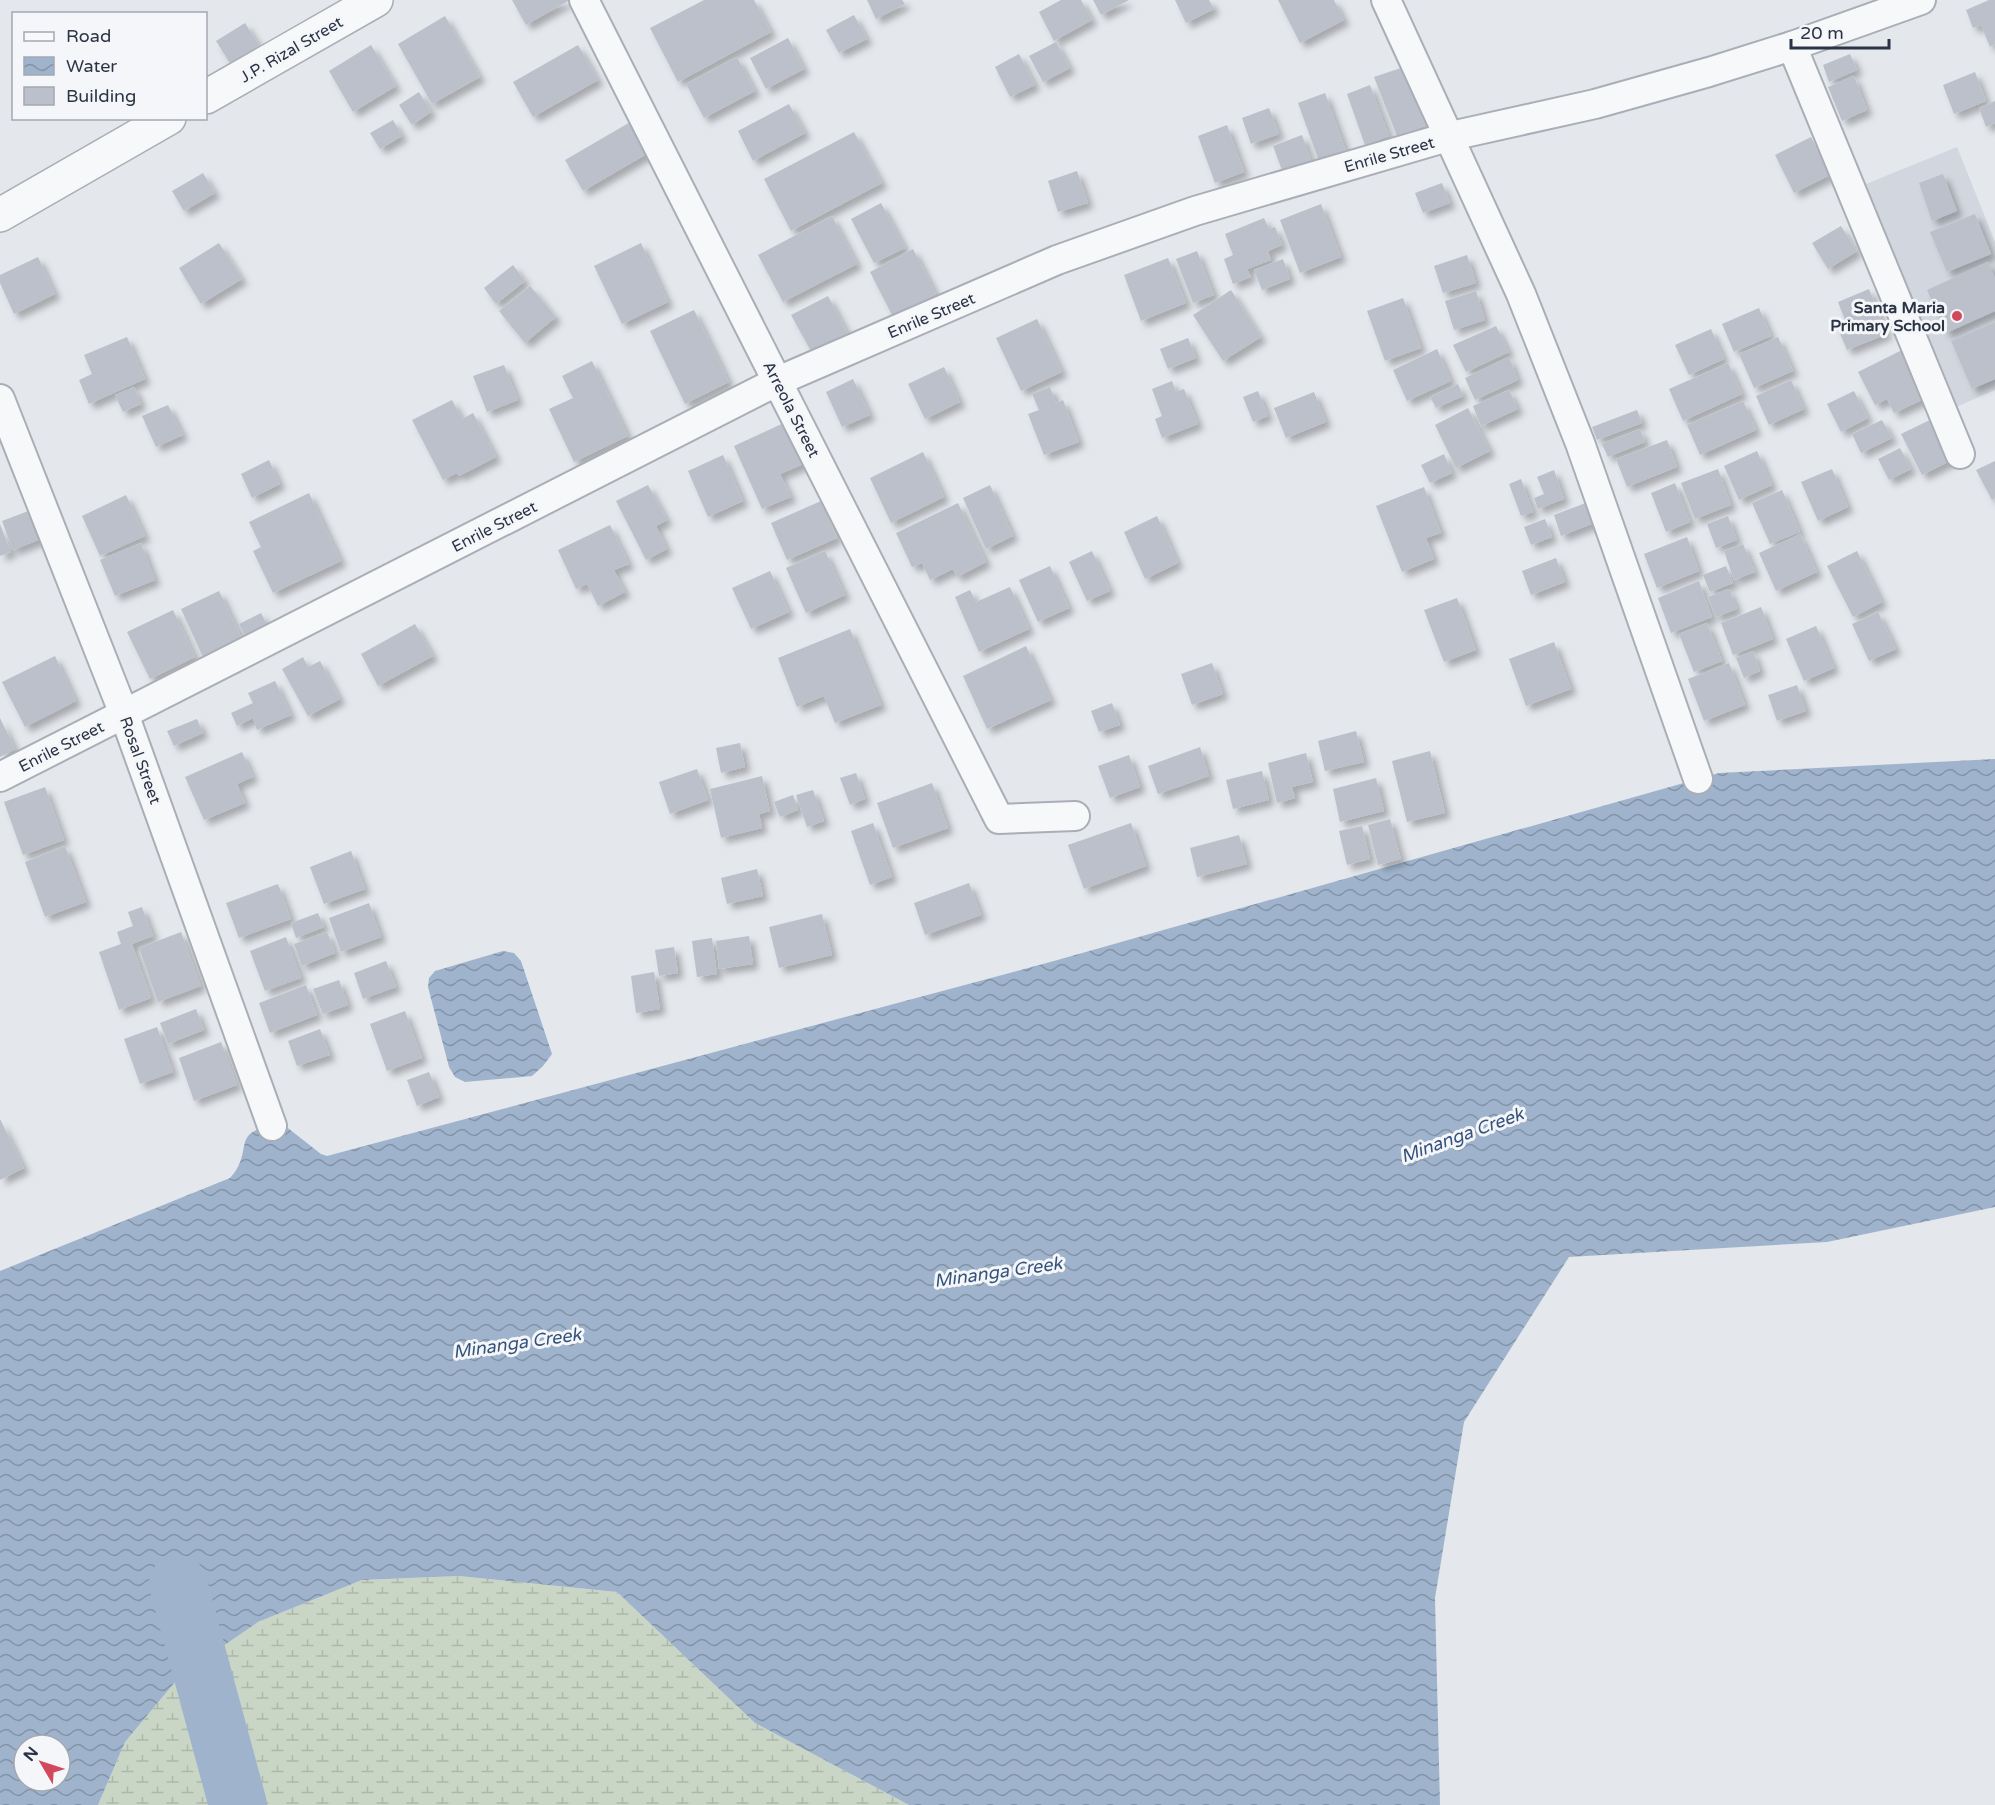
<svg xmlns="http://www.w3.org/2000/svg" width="1995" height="1805" font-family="'Varela Round',sans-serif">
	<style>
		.built { fill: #d2d6de }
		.wetland { fill: url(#wetland-marsh) }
		.water { fill: url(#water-waves); fill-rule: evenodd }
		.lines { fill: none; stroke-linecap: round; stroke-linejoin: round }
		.river { stroke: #9fb4cc; stroke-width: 58 }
		.building { fill: #bbc0ca; filter: url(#shadow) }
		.minor-casing { stroke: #a9aeb7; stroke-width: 32 }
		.tertiary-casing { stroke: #a9aeb7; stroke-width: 36 }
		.minor { stroke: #f7f8fa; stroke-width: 28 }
		.tertiary { stroke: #f7f8fa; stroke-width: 33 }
		.poi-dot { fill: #d1495b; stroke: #f4f6f9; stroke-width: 2 }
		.labels { text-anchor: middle; stroke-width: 6; stroke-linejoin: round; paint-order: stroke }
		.street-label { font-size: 16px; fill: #2b3445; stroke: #f4f6f9 }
		.poi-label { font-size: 16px; font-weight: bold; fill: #2b3445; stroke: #f4f6f9; text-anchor: end }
		.water-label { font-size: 18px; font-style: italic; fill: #34527a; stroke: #f4f6f9 }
	</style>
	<defs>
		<pattern id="wetland-marsh" width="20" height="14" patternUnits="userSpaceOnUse" patternTransform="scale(1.5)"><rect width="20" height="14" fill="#c9d6c5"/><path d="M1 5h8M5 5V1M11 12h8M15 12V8" fill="none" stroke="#adb8ab"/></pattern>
		<pattern id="water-waves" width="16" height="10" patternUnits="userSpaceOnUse" patternTransform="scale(1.5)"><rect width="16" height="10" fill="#9fb4cc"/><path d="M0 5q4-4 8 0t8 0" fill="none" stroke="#8293a7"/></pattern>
		<filter id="shadow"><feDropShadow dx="5.5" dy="5.5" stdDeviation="3" flood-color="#0004"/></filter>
	</defs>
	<rect width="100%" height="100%" fill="#e4e7ec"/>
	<path class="built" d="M1957,147l38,95v148l-39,17 -90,-223z"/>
	<path class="wetland" d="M459,1576l158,16 138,131 154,82h-811l27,-63 56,-67 77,-53 104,-42z"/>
	<g class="water">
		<path d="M1995,759v448l-168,35 -258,15 -105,165 -29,176 5,207h-531l-154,-82 -138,-131 -158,-16 -97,4 -104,42 -77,53 -56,67 -27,63h-98v-534l230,-93c27,-29 -5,-49 54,-53l37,29 6,2 727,-195 665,-188zM24,1745h36v36h-36z"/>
		<path d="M503,951l11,2 7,8 31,93 -9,12 -11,10 -67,6 -10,-5 -6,-10 -21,-80 1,-9 6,-7z"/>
	</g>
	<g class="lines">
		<path class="river" d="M178,1584l60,221"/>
	</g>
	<g class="building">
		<path d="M512,0h58l-44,25z"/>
		<path d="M704,0h50l17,32 -93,50 -28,-54z"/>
		<path d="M867,0h35l3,4 -29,15z"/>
		<path d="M1061,0h20l11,20 -38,21 -15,-29z"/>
		<path d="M1093,0h36l-28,15z"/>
		<path d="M1175,0h34l5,9 -28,14z"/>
		<path d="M1278,0h56l10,20 -44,23z"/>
		<path d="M1989,0h6v44l-5,3 -9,-22 -8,3 -7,-18z"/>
		<path d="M854,15l13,24 -28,14 -13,-23z"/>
		<path d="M445,16l35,61 -48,27 -34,-60z"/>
		<path d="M245,23l17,27 -29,18 -17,-27z"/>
		<path d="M788,38l16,31 -38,20 -16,-31z"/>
		<path d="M1056,42l14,26 -27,14 -14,-26z"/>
		<path d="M371,45l25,41 -43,26 -24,-41z"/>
		<path d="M578,45l20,35 -65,37 -20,-35z"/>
		<path d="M1019,54l16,31 -25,12 -15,-30z"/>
		<path d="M1850,54l7,16 -28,12 -6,-17z"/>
		<path d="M737,57l18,34 -51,27 -18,-34z"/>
		<path d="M1404,67l21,59 -28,10 -23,-59z"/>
		<path d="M1975,72l11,29 -32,13 -11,-29z"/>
		<path d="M1854,76l13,34 -25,11 -14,-34z"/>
		<path d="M1370,85l19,51 -24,9 -18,-51z"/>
		<path d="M419,92l12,20 -19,13 -13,-20z"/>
		<path d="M1325,93l22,61 -27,10 -22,-61z"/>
		<path d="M1995,101v22l-9,4 -7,-19z"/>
		<path d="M789,104l16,29 -52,28 -15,-30z"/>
		<path d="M1269,108l10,26 -28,10 -9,-26z"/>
		<path d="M639,117l18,31 -74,43 -18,-31z"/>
		<path d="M393,120l9,16 -22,13 -10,-16z"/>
		<path d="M1227,125l17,47 -29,11 -17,-47z"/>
		<path d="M854,132l28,51 -91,48 -27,-52z"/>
		<path d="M1302,135l10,28 -29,10 -10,-27z"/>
		<path d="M1811,137l19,38 -36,18 -19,-38z"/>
		<path d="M1077,171l11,32 -30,9 -10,-31z"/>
		<path d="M203,173l12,20 -31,18 -12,-20z"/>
		<path d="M1943,174l14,37 -25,10 -13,-38z"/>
		<path d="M1442,183l8,20 -27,10 -8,-20z"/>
		<path d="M881,203l24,45 -31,15 -23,-44z"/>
		<path d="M1321,204l20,53 -41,16 -20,-53z"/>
		<path d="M1975,214l16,40 -44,18 -17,-40z"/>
		<path d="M832,216l25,48 -74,38 -25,-47z"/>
		<path d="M1264,218l5,11 6,-2 7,18 -14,6 3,9 -24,9 4,8 -18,7 -9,-25 9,-4 -8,-21z"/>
		<path d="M1841,226l16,25 -29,18 -16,-26z"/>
		<path d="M219,243l23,36 -41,25 -22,-36z"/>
		<path d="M641,243l27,59 -46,22 -28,-58z"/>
		<path d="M913,249l23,45 -43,23 -23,-45z"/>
		<path d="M1197,251l17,44 -21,8 -17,-44z"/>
		<path d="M1467,255l9,28 -33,10 -9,-27z"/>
		<path d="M38,257l17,37 -41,20 -14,-31v-8z"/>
		<path d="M1168,258l18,45 -45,18 -17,-46z"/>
		<path d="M1283,259l7,20 -28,11 -8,-20z"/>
		<path d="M1988,262l7,16v33l-49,22 -19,-43z"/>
		<path d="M513,265l12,16 -29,23 -12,-16z"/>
		<path d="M530,286l26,31 -31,26 -26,-32z"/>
		<path d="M1869,289l18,45 -40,16 -11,-26 9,-4 -7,-18z"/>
		<path d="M1231,290l30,47 -38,24 -30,-46z"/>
		<path d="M1476,291l9,29 -31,10 -9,-29z"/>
		<path d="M828,296l20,38 -36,19 -21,-38z"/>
		<path d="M1403,298l18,50 -36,13 -18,-50z"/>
		<path d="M1759,308l12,28 -37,16 -12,-28z"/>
		<path d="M694,310l35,72 -44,22 -35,-73z"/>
		<path d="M1037,319l25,53 -41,19 -25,-53z"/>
		<path d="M1995,322v57l-23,10 -21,-48z"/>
		<path d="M1496,326l13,26 -43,20 -13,-27z"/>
		<path d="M1711,329l13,30 -35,16 -14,-30z"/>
		<path d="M127,337l18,42 -56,25 -10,-24 13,-6 -8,-19z"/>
		<path d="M1778,337l15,34 -39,17 -15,-34z"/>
		<path d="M1188,338l8,20 -28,11 -8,-20z"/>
		<path d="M1437,349l14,32 -44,20 -14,-31z"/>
		<path d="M1902,350l24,48 -32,15 -7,-14 -12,6 -17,-33z"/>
		<path d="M1509,357l9,23 -43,20 -10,-22z"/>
		<path d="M592,361l36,75 -54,26 -25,-53 24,-11 -11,-22z"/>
		<path d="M1728,363l14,31 -59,27 -14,-32z"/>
		<path d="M504,365l14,35 -31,12 -14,-36z"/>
		<path d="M944,367l16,35 -35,17 -17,-35z"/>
		<path d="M853,379l17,36 -28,12 -16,-35z"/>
		<path d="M1791,380l13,29 -35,16 -13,-29z"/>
		<path d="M1172,381l4,11 8,-3 14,35 -36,14 -7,-19 7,-3 -10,-27z"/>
		<path d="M1458,384l5,12 -27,12 -6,-11z"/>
		<path d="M134,387l7,17 -18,8 -8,-17z"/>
		<path d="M1050,387l6,16 7,-3 16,42 -35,13 -16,-41 11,-4 -7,-16z"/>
		<path d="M1509,390l9,19 -37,17 -8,-20z"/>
		<path d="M1258,391l10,25 -15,6 -10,-25z"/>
		<path d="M1854,391l14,27 -27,14 -14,-28z"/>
		<path d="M1314,392l12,30 -40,16 -12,-30z"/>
		<path d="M452,400l10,19 11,-6 23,44 -37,19 -2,-3 -14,7 -31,-60z"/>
		<path d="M1743,401l13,29 -56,25 -13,-30z"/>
		<path d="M168,405l15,30 -27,12 -14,-31z"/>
		<path d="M1468,408l22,43 -34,17 -21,-43z"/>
		<path d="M1637,410l5,13 -45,17 -5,-13z"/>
		<path d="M1932,419l20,41 -30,15 -21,-41z"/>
		<path d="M1882,420l10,18 -31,15 -9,-19z"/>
		<path d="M788,421l18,42 -26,11 11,23 -29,12 -28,-63z"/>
		<path d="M1640,429l5,13 -37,15 -6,-13z"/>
		<path d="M1667,440l10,27 -50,20 -11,-28z"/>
		<path d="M1900,448l11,21 -22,11 -11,-21z"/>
		<path d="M1757,451l15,34 -33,15 -15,-34z"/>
		<path d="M923,452l21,45 -53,26 -21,-45z"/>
		<path d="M1444,454l8,19 -22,10 -9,-18z"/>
		<path d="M723,455l20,46 -35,16 -20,-46z"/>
		<path d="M269,460l11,24 -28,14 -11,-24z"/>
		<path d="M1995,461v37l-3,2 -16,-30z"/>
		<path d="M1718,469l13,36 -36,14 -14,-36z"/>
		<path d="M1832,469l16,38 -30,14 -17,-39z"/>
		<path d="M1554,470l10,29 -26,10 -4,-11 10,-4 -7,-17z"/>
		<path d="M1521,479l12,33 -12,4 -12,-32z"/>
		<path d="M1675,483l15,39 -24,10 -15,-39z"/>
		<path d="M648,485l19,35 -11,6 11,23 -21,11 -30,-59z"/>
		<path d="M990,485l23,51 -27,13 -23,-51z"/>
		<path d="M1424,487l17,46 -15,5 8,21 -32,13 -26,-66z"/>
		<path d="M1782,490l18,42 -30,12 -18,-41z"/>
		<path d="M309,493l32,68 -68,32 -20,-42 8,-4 -12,-25z"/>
		<path d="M126,495l19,41 -45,20 -18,-40z"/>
		<path d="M821,501l16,37 -50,22 -16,-37z"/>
		<path d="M1591,501l8,20 -38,15 -7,-21z"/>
		<path d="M958,503l28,59 -29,15 -4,-8 -23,11 -8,-17 -10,4 -16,-34z"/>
		<path d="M31,510l10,29 -28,11 -11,-29z"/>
		<path d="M1157,516l21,47 -33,16 -21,-47z"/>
		<path d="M1728,516l9,24 -21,8 -9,-24z"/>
		<path d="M1545,519l7,18 -21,8 -7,-18z"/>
		<path d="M0,524l11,28 -11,4z"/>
		<path d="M610,525l19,39 -15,6 11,22 -27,14 -11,-22 -11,5 -18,-39z"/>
		<path d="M1800,534l17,38 -41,19 -17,-38z"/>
		<path d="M1687,537l12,34 -42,17 -13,-34z"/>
		<path d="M141,543l14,37 -40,16 -15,-36z"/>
		<path d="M1743,544l12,28 -21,8 -10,-29z"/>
		<path d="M825,551l20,44 -39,18 -20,-45z"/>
		<path d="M1092,551l18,40 -23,10 -18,-39z"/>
		<path d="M1857,551l25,51 -29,15 -26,-51z"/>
		<path d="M1556,558l9,24 -34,13 -9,-24z"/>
		<path d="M1050,566l19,42 -31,14 -19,-42z"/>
		<path d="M1726,566l7,17 -23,9 -7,-17z"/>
		<path d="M770,571l19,41 -38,17 -19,-41z"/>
		<path d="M1699,581l13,36 -41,16 -13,-35z"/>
		<path d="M1010,587l19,42 -50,23 -24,-55 15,-7 6,12z"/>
		<path d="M1729,589l8,20 -21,8 -8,-20z"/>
		<path d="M219,591l23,48 -39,18 -22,-48z"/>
		<path d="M1457,598l19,52 -32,12 -20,-52z"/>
		<path d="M1761,607l12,32 -40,16 -12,-32z"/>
		<path d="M173,610l22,47 -45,22 -23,-47z"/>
		<path d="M1878,612l18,37 -27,12 -17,-37z"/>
		<path d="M261,613l8,16 -22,11 -8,-16z"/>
		<path d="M1707,623l15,38 -28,11 -15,-38z"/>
		<path d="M415,624l18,32 -55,30 -17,-32z"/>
		<path d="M1816,626l18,42 -30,13 -18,-42z"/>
		<path d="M850,629l31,76 -46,18 -11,-27 -27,11 -19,-49z"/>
		<path d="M1554,642l17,47 -45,17 -17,-47z"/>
		<path d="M1026,646l25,54 -64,29 -24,-53z"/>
		<path d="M1753,651l7,20 -16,7 -8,-20z"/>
		<path d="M55,656l21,45 -51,26 -23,-45z"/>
		<path d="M303,657l5,10 12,-6 20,38 -32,17 -26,-47z"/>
		<path d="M1212,663l11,31 -31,11 -11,-31z"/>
		<path d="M1729,663l16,42 -41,16 -16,-42z"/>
		<path d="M275,681l16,34 -34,15 -4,-12 -16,8 -6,-13 22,-10 -5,-10z"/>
		<path d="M1797,685l9,26 -29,10 -9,-26z"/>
		<path d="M1112,703l8,22 -21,7 -8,-21z"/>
		<path d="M0,718l15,31 -15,8z"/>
		<path d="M197,719l6,14 -29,13 -7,-15z"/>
		<path d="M1356,731l8,31 -39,9 -7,-30z"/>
		<path d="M740,743l5,24 -24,6 -5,-25z"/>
		<path d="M1200,747l9,29 -51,18 -10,-28z"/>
		<path d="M1430,751l15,62 -38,9 -15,-61z"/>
		<path d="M242,752l11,25 -16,7 8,19 -41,17 -19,-43z"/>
		<path d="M1306,753l7,29 -21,5 3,11 -18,5 -9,-40z"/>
		<path d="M1129,755l11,32 -30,11 -12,-32z"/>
		<path d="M697,769l11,31 -38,14 -11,-32z"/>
		<path d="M1262,771l7,29 -36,9 -7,-29z"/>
		<path d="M856,773l9,26 -15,6 -10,-27z"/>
		<path d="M762,776l8,35 -11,3 3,14 -41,10 -11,-49z"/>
		<path d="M1376,778l8,33 -44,11 -7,-33z"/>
		<path d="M932,783l16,45 -55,20 -16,-45z"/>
		<path d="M45,787l19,53 -41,15 -19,-53z"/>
		<path d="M813,790l11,31 -17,6 -11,-32z"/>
		<path d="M793,795l5,15 -18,7 -6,-15z"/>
		<path d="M1390,819l11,40 -23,6 -10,-40z"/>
		<path d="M873,823l19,54 -22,8 -19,-54z"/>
		<path d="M1131,823l15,43 -62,23 -16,-44z"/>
		<path d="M1362,826l8,33 -23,6 -8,-34z"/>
		<path d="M1239,835l8,29 -50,13 -7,-29z"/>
		<path d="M65,846l21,56 -41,15 -20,-55z"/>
		<path d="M351,851l14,38 -41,15 -14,-37z"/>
		<path d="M757,869l6,27 -36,8 -6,-26z"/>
		<path d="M969,883l12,32 -56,20 -11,-32z"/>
		<path d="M278,884l13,35 -52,19 -13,-35z"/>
		<path d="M369,903l12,34 -40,15 -12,-34z"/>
		<path d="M142,907l11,29 -21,8 19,54 -32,12 -20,-58 22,-8 -4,-12 16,-6 -5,-14z"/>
		<path d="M318,913l6,14 -28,11 -5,-15z"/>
		<path d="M822,914l10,41 -53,13 -10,-41z"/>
		<path d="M181,932l20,54 -43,16 -19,-54z"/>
		<path d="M327,932l8,21 -33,13 -8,-22z"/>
		<path d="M749,936l4,28 -34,5 -3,-28z"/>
		<path d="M286,937l15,41 -36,13 -15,-40z"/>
		<path d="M712,938l5,36 -20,3 -5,-36z"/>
		<path d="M674,947l4,26 -19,3 -4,-26z"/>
		<path d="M386,961l10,26 -33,12 -9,-26z"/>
		<path d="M654,972l6,37 -24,4 -5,-37z"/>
		<path d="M339,980l9,25 -25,9 -10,-25z"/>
		<path d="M306,985l11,30 -47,18 -11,-30z"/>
		<path d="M196,1009l8,21 -36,14 -8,-21z"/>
		<path d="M405,1011l17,47 -35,13 -17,-47z"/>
		<path d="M157,1027l16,45 -33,12 -16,-45z"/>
		<path d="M320,1029l10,26 -33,11 -9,-25z"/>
		<path d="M221,1042l16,43 -43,16 -15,-43z"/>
		<path d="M429,1072l10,25 -22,9 -10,-26z"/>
		<path d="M0,1119l24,49 -24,12z"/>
	</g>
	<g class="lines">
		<defs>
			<g id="minor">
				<path d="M584,0l415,819 76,-3"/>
				<path d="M1386,0l135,294 59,149 118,336"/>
				<path d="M1792,46l168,408"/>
				<path d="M0,399l124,315 148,412"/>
				<path d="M0,777l778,-396 279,-121 138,-49 256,-75 144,-32 114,-32 83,-26 129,-46"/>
			</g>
			<g id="tertiary">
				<path d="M206,97l170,-97"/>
				<path d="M0,215l169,-97"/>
			</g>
		</defs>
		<use href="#minor" class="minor-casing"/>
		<use href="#tertiary" class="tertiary-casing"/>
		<use href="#minor" class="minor"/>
		<use href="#tertiary" class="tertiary"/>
	</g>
	<circle class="poi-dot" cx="1957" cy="316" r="6"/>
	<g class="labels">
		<g class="street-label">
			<text transform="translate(291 49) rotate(-30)" y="6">J.P. Rizal Street</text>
			<text transform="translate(1389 154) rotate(-16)" y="6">Enrile Street</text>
			<text transform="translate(931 315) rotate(-23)" y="6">Enrile Street</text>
			<text transform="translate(792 409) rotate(63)" y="6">Arreola Street</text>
			<text transform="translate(494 526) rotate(-27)" y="6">Enrile Street</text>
			<text transform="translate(61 746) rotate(-27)" y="6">Enrile Street</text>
			<text transform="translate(141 760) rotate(70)" y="6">Rosal Street</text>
		</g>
		<g class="poi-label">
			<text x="1945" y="313">Santa Maria<tspan x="1945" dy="18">Primary School</tspan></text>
		</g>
		<g class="water-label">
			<text transform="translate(1462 1135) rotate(-20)" y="6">Minanga Creek</text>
			<text transform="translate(998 1272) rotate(-8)" y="6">Minanga Creek</text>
			<text transform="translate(517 1343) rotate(-8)" y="6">Minanga Creek</text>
		</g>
	</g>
	<rect x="12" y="12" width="195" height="108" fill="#f4f6f9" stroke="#a4a8b1" stroke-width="1.5"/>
	<rect x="24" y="32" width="30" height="9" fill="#f7f8fa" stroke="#a4a8b1" stroke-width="1.5"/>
	<text x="66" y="42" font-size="18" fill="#2b3445">Road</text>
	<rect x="24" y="57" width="30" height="18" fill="url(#water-waves)" stroke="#a4a8b1" stroke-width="1.5"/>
	<text x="66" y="72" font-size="18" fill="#2b3445">Water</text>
	<rect x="24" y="87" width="30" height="18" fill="#bbc0ca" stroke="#a4a8b1" stroke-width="1.5"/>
	<text x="66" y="102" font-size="18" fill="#2b3445">Building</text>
	<g transform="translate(42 1763) rotate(309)"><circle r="28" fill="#f4f6f9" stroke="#a4a8b1" stroke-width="1.5"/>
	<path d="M0-4.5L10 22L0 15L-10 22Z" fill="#d1495b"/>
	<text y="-9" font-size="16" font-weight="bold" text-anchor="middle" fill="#2b3445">N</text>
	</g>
	<path d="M1791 39v9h98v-9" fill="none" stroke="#2b3445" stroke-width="3"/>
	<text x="1800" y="39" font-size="18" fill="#2b3445" stroke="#f4f6f9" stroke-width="4.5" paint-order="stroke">20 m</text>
</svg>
